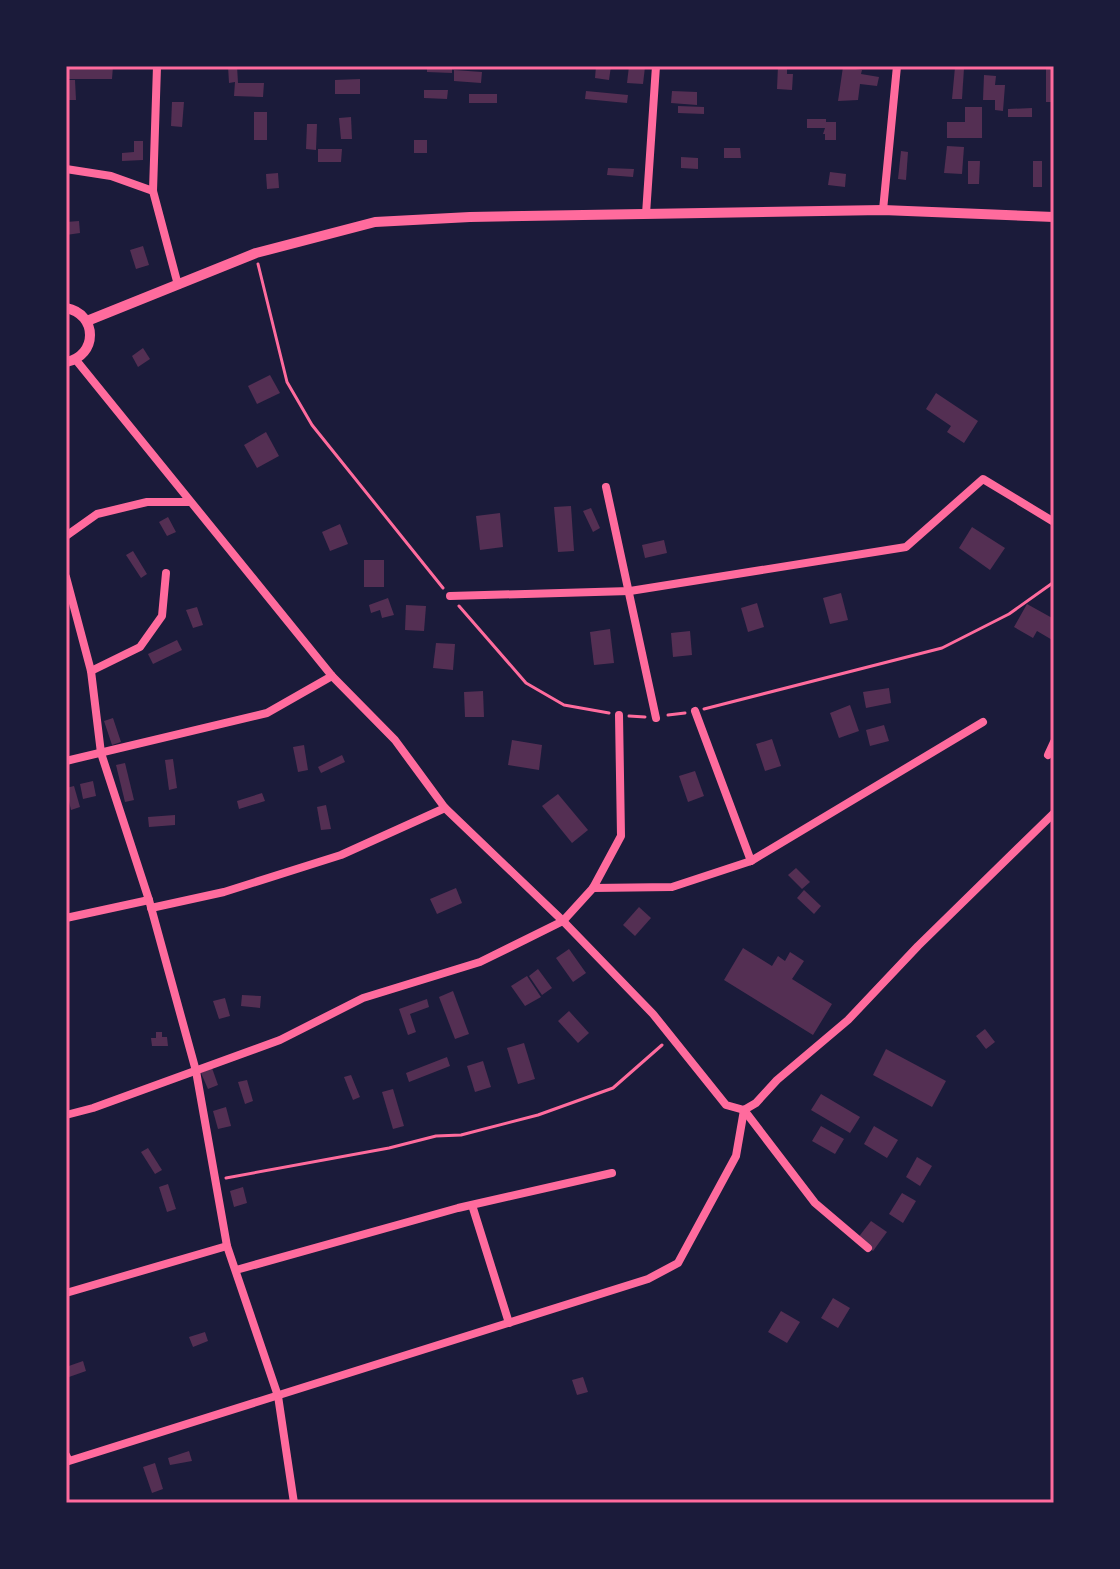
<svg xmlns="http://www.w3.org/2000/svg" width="1120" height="1569" font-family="'Roboto Condensed',sans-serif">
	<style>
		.building { fill: #542f53 }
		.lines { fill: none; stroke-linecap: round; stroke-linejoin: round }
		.path { stroke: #ff6b9d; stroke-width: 3 }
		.minor { stroke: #ff6b9d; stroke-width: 8 }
		.tertiary { stroke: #ff6b9d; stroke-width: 10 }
		.neatline { fill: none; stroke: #ff6b9d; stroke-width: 3 }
	</style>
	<rect width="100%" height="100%" fill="#1b1b3a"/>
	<g class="building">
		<path d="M101,66h12l-1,13h-46v-10h35z"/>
		<path d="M228,66h9l1,17h26l-1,14 -29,-1 1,-14 -6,1z"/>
		<path d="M427,66h25v7l-25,-1z"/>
		<path d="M596,66h15l-2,14 -14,-2z"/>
		<path d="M629,66l16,1 -2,17 -16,-1z"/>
		<path d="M778,66h9v8h6l-1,16 -15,-1z"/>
		<rect x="1046" y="66" width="8" height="36"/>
		<path d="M843,67l19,3 -1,4 18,3 -2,9 -17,-2 -2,16 -20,1z"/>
		<path d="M955,67l9,1 -2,31h-10z"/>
		<path d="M454,70l28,2 -1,11 -27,-2z"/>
		<path d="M984,75l12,1 -1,9h10l-2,26 -8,-1v-10h-12z"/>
		<path d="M360,79v15h-25v-14z"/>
		<path d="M66,80h9l1,20h-10z"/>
		<path d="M424,90h24l-1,9 -23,-1z"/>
		<path d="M586,91l42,4 -1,8 -42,-4z"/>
		<path d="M672,91l25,1v13l-26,-2z"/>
		<rect x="469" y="94" width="28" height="9"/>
		<path d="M172,102h12l-2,25 -11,-1z"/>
		<path d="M678,106l26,1v7l-26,-1z"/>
		<path d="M965,107h17v31h-35v-16h18z"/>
		<path d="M1032,108v9h-24v-8z"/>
		<rect x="254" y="112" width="13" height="28"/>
		<path d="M351,117l1,22h-11l-2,-21z"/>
		<path d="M807,119h19v3h10v18h-11v-6h-2l2,-6h-18z"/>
		<path d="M307,124h10l-1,26 -10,-1z"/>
		<rect x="414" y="140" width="13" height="13"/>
		<path d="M134,141h9v19l-21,1v-8l12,-1z"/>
		<path d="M947,146l17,1 -2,27 -18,-1z"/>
		<path d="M724,148h16l1,10h-17z"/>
		<path d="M318,149h24l-1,13h-23z"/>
		<path d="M901,151l7,1 -2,28 -8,-1z"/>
		<path d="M681,157l17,1v11l-17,-1z"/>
		<path d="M968,161h12l-1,23h-11z"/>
		<rect x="1033" y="161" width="9" height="26"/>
		<path d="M608,168l26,1 -1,8 -26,-2z"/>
		<path d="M830,172l16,2 -1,13 -17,-2z"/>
		<path d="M278,173l1,15 -12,1 -1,-15z"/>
		<path d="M79,221l1,12 -14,2v-13z"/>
		<path d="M143,246l6,19 -13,4 -6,-19z"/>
		<path d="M143,348l7,11 -12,8 -6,-11z"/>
		<path d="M270,375l10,18 -23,11 -9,-18z"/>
		<path d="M936,393l42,28 -14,22 -17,-11 4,-6 -25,-17z"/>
		<path d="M266,432l13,24 -22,12 -13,-23z"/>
		<path d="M571,506l3,45 -16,1 -4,-45z"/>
		<path d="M591,508l9,20 -7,4 -10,-21z"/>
		<path d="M500,513l3,34 -23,3 -4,-34z"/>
		<path d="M168,517l8,15 -9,4 -8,-14z"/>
		<path d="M340,524l8,20 -18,7 -8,-19z"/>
		<path d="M972,527l33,21 -15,22 -31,-22z"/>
		<path d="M664,540l3,13 -22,5 -3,-13z"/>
		<path d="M133,551l14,23 -6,4 -15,-23z"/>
		<rect x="364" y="560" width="20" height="27"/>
		<path d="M841,593l7,27 -18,4 -7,-26z"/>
		<path d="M388,598l6,17 -12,3 -2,-8 -9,3 -2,-8z"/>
		<path d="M757,603l7,24 -16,5 -7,-24z"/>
		<path d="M1027,604l27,15v22l-17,-10 -4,7 -19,-11z"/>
		<path d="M406,605l20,1 -2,25 -19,-1z"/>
		<path d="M197,607l6,18 -10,3 -7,-18z"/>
		<path d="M610,629l4,34 -20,2 -4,-33z"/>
		<path d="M690,631l2,24 -19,2 -2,-24z"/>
		<path d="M177,640l5,10 -29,14 -5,-10z"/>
		<path d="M436,643l19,1 -2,26 -20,-2z"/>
		<path d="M889,688l2,15 -25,5 -3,-16z"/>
		<path d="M483,691l1,26h-19l-1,-25z"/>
		<path d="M850,705l9,26 -20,7 -9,-25z"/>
		<path d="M113,718l8,24 -9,3 -8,-24z"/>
		<path d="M884,725l5,16 -19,5 -4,-16z"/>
		<path d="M772,739l9,27 -16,5 -9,-27z"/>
		<path d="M512,740l30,5 -3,25 -31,-5z"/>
		<path d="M304,745l4,25 -10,2 -5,-25z"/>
		<path d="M342,755l3,7 -24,11 -3,-6z"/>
		<path d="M173,759l4,29 -8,2 -4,-30z"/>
		<path d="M125,763l9,37 -9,2 -9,-37z"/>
		<path d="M695,771l9,25 -16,6 -9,-26z"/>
		<path d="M93,781l3,15 -13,3 -3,-15z"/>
		<path d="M74,786l6,21 -9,3 -5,-22z"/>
		<path d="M262,793l3,8 -26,8 -2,-8z"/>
		<path d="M558,794l30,36 -16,13 -30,-37z"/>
		<path d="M326,805l5,24 -10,1 -4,-23z"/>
		<path d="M175,815v10l-26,2 -1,-10z"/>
		<path d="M796,868l14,14 -8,7 -14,-14z"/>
		<path d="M456,888l6,15 -25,11 -7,-15z"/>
		<path d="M804,890l17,16 -7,8 -17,-16z"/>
		<path d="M639,907l12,11 -16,18 -12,-11z"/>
		<path d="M743,948l29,18 6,-10 7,5 5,-9 14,9 -12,18 40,25 -19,31 -89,-55z"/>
		<path d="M569,949l17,24 -13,9 -17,-24z"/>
		<path d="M538,969l14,19 -10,7 -13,-19z"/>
		<path d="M527,976l14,21 -16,9 -14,-20z"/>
		<path d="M453,991l16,43 -14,5 -16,-42z"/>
		<path d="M242,995l19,1 -1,12 -19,-2z"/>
		<path d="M225,998l5,18 -11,3 -6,-18z"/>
		<path d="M427,999l2,8 -19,7 6,18 -8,3 -9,-26z"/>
		<path d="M569,1011l20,22 -11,10 -20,-22z"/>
		<path d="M985,1029l10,13 -9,7 -10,-13z"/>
		<path d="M156,1032h6v5h5l1,9h-16l-1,-8h5z"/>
		<path d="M524,1043l11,36 -17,5 -11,-36z"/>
		<path d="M886,1049l60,32 -14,26 -59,-32z"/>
		<path d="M447,1057l3,9 -41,16 -3,-9z"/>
		<path d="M483,1061l8,26 -16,5 -8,-26z"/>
		<path d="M212,1068l6,17 -10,4 -7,-16z"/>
		<path d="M351,1075l9,22 -7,3 -9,-23z"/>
		<path d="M247,1080l6,21 -8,3 -7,-22z"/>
		<path d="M393,1089l11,37 -11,3 -11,-37z"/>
		<path d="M821,1094l39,23 -10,16 -39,-23z"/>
		<path d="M226,1107l5,19 -13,3 -5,-18z"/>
		<path d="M821,1126l23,13 -9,15 -23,-13z"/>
		<path d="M874,1126l24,14 -11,18 -23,-14z"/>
		<path d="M148,1148l14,22 -7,4 -14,-22z"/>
		<path d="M917,1157l15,9 -12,20 -14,-9z"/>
		<path d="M168,1184l8,25 -9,3 -8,-25z"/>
		<path d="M243,1187l4,16 -13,4 -4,-16z"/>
		<path d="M902,1193l14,8 -13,22 -14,-9z"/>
		<path d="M871,1221l16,11 -14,19 -16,-12z"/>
		<path d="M833,1298l17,10 -12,20 -17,-10z"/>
		<path d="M781,1311l19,11 -13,21 -19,-11z"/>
		<path d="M205,1332l3,9 -15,6 -4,-10z"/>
		<path d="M83,1361l3,10 -17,6 -3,-10z"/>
		<path d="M583,1377l5,15 -11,3 -5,-15z"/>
		<path d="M189,1451l3,10 -22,4 -2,-7z"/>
		<path d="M155,1463l8,26 -11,4 -9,-26z"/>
	</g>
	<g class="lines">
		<g class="path">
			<path d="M258,264l29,118 25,43 131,163"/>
			<path d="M459,606l67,77 38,22 45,8"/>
			<path d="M704,709l238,-61 67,-34 45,-32"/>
			<path d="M668,715l17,-2"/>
			<path d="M629,716l16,1"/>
			<path d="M226,1178l163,-30 47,-12 25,-1 77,-20 75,-27 49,-43"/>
		</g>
		<g class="minor">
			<path d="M157,66l-4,125 25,94"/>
			<path d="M66,169l45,7 42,15"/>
			<path d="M883,210l14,-144"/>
			<path d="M646,214l10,-148"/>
			<path d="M76,360l256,316 63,64 50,68 118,113 90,93 73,91 18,5 12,-7 21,-23 71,-60 70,-74 136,-133"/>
			<path d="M606,487l50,231"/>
			<path d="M66,536l31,-22 50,-12h42"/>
			<path d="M66,577l25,94 10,82 48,147 47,171 31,175 51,150 16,107"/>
			<path d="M450,596l180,-5 276,-44 77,-68 71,43"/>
			<path d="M91,671l49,-24 22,-31 4,-43"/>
			<path d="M695,711l56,150"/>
			<path d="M1048,755l6,-13"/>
			<path d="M66,761l201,-48 65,-37"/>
			<path d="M593,888l79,-1 79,-26 232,-139"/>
			<path d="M151,908l73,-16 117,-37 104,-47"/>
			<path d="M66,918l83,-18"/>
			<path d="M744,1110l71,93 53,45"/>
			<path d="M66,1115l27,-7 187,-68 83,-42 117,-36 83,-41 30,-33 28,-52 -2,-121"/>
			<path d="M472,1205l37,118"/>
			<path d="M236,1270l222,-62 154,-35"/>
			<path d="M66,1293l161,-47"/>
			<path d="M66,1455l3,6 579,-182 30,-16 58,-107 8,-46"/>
		</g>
		<g class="tertiary">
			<path d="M66,308c32,6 32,48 0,54"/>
			<path d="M87,321l169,-68 119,-31 95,-5 413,-7 171,7"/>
		</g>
	</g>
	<rect width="1120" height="1569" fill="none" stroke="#1b1b3a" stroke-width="136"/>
	<rect x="68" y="68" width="984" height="1433" class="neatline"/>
</svg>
